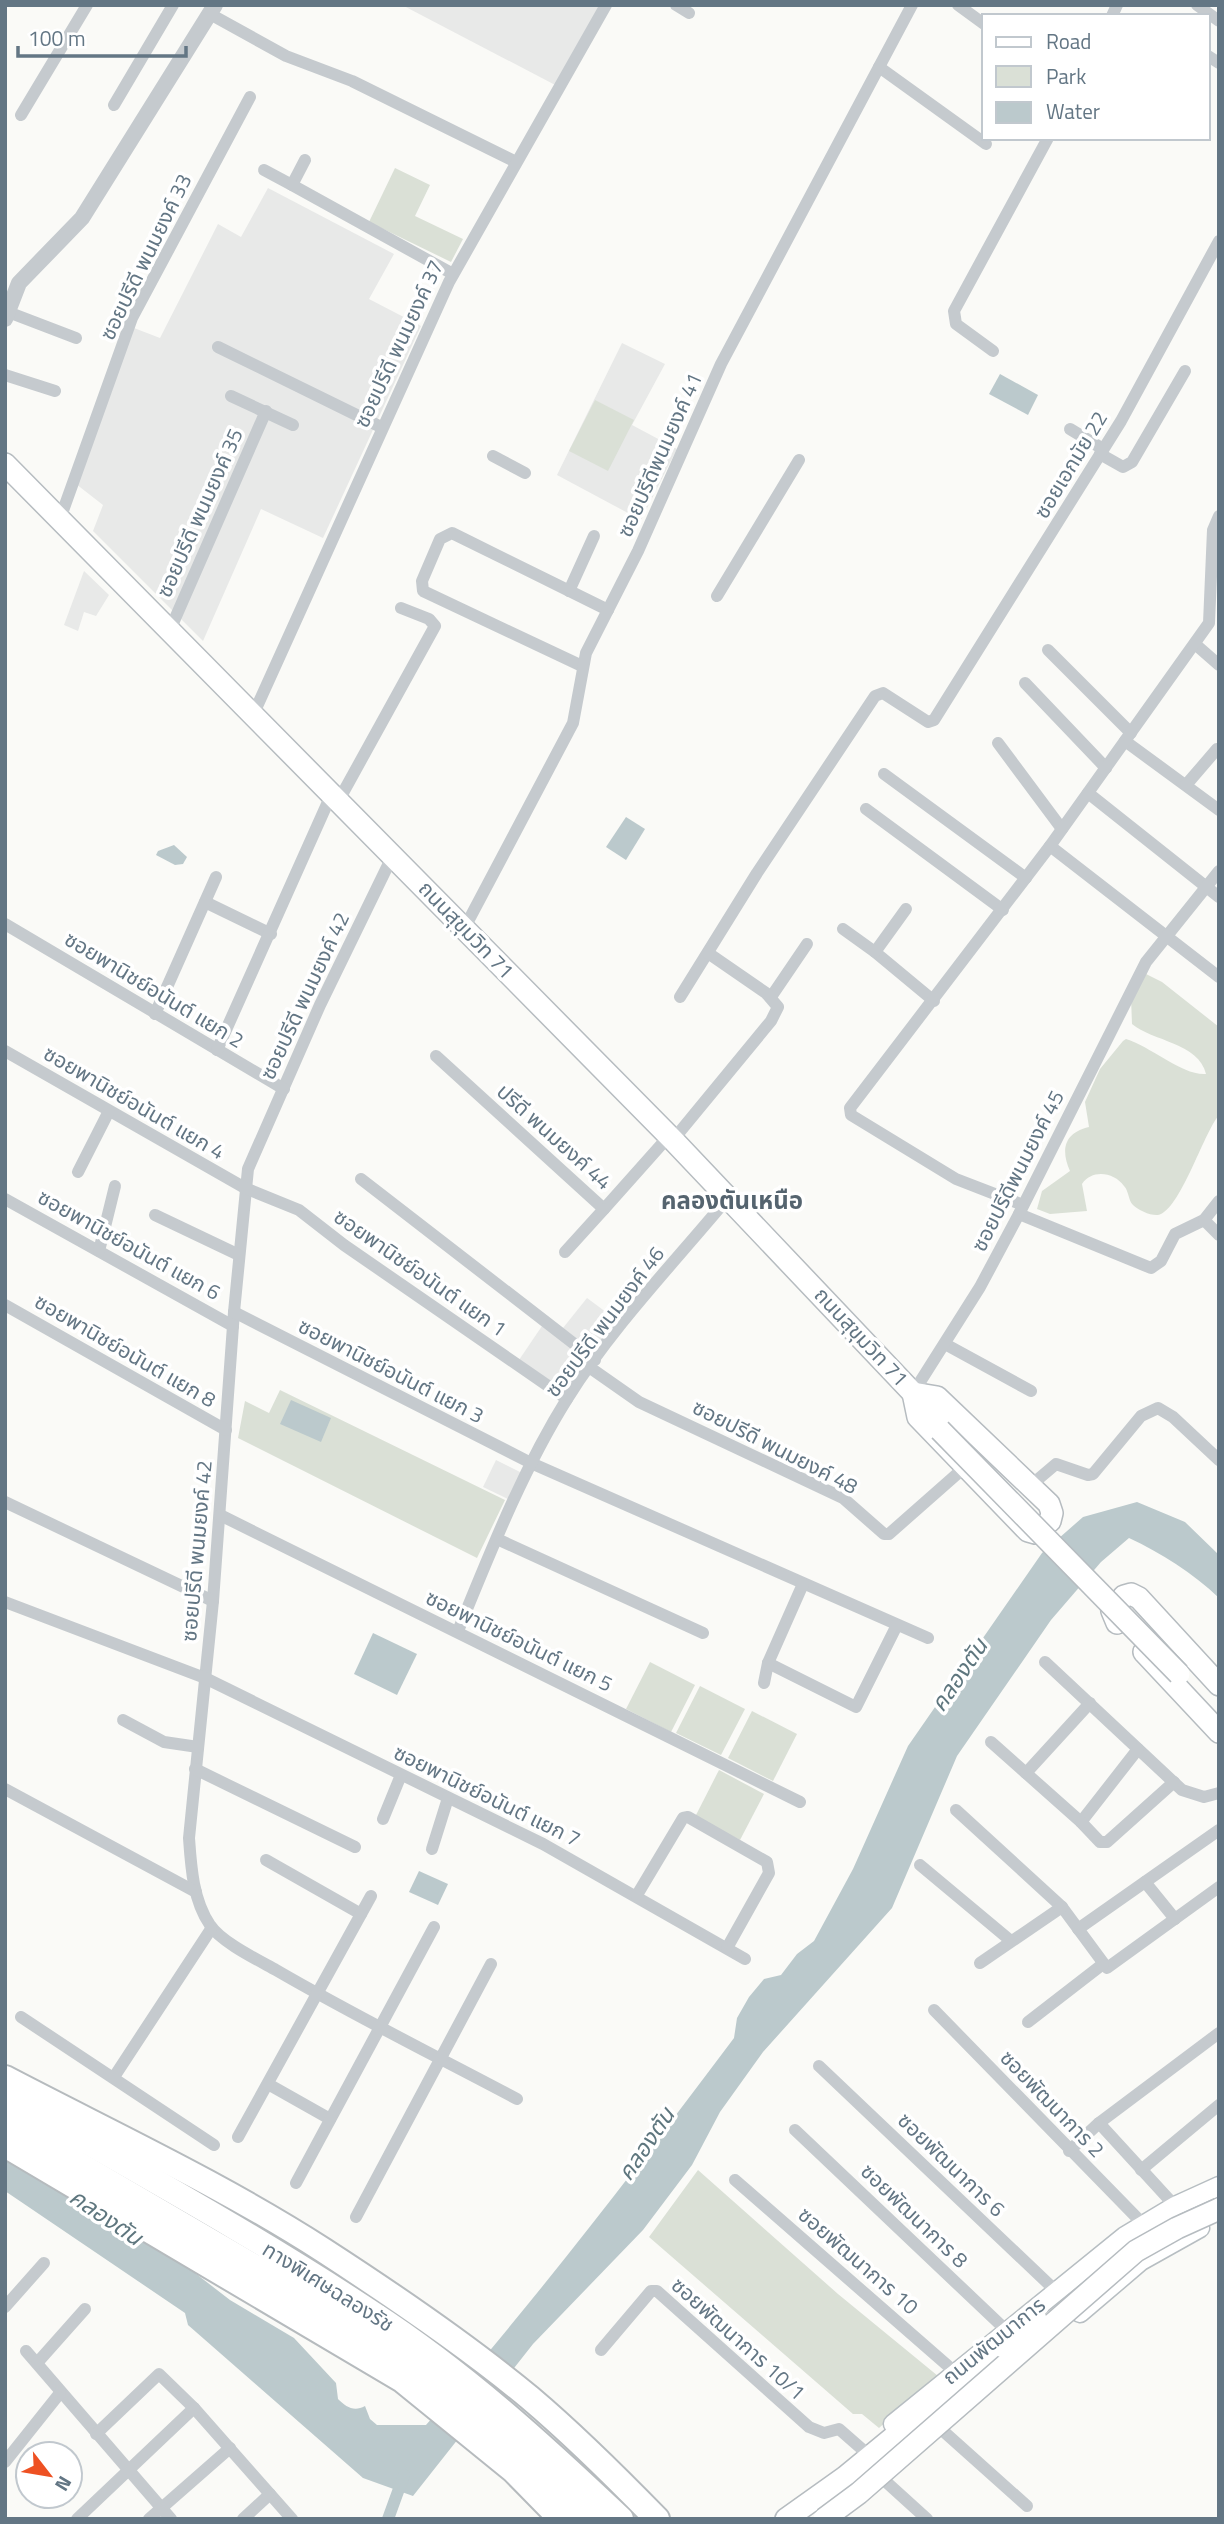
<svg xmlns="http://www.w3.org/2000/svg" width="1224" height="2524" font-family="'Titillium Web','Noto Sans Thai',sans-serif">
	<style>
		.built { fill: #e8e9e8 }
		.green { fill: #dae0d6 }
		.water { fill: #bbc9cc }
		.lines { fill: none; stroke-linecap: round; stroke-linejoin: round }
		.canal { stroke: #bbc9cc; stroke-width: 12 }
		.secondary-casing { stroke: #b7bec2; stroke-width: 21 }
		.primary-casing { stroke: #b6bcc0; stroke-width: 24 }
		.motorway-casing { stroke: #b6bbbe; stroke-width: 28 }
		.minor { stroke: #c5cace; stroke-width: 12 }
		.tertiary { stroke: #c5cace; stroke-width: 16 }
		.secondary { stroke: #fff; stroke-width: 18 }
		.primary { stroke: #fff; stroke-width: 21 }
		.motorway { stroke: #fff; stroke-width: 24 }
		.primary-bridge-casing { stroke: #b6bcc0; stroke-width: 24; stroke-linecap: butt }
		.primary-bridge { stroke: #fff; stroke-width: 21 }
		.labels { text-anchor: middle; stroke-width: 7; stroke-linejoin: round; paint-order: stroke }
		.street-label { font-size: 21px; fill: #637684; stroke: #fff }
		.water-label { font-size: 23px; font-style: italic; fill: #5e767e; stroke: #fff }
		.quarter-label { font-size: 24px; font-weight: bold; fill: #55646f; stroke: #fff }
	</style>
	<rect width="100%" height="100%" fill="#fafaf7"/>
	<g class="built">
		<path d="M402,5h204l-47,82z"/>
		<path d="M268,188l126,66 -25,45 52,27 -98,212 -62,-29 -58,132 -110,-110 10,-26 -27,-21 58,-156 26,10 58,-114 23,13z"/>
		<path d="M622,343l43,21 -33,61 45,24 -36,71 -84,-45z"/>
		<path d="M84,571l25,24 -13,21 -12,-4 -6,19 -14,-6z"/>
		<path d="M587,1298l31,23 -23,31 -32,-24z"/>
		<path d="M542,1326l46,34 -23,30 -46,-30z"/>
		<path d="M496,1460l26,13 -14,26 -25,-12z"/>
	</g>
	<g class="green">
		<path d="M395,168l35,17 -15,31 48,23 -12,23 -82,-40z"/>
		<path d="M595,400l39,20 -26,51 -39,-20z"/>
		<path d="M1146,974l16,8 57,45v88c-16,19 -39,96 -61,100 -7,1 -20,-5 -25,-10 -5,-5 -4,-14 -9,-19 -10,-14 -32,-17 -42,-2l5,27 -37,3 -13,-5 5,-18 28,-20c-9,-20 -7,-38 19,-44l-4,-25 15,-33 23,-28 3,-2c24,7 57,37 80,35 -7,-31 -54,-33 -74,-50l-1,-26z"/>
		<path d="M280,1390l225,110 -28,58 -239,-120 7,-37 24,12z"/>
		<path d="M650,1662l45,23 -24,47 -45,-23z"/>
		<path d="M700,1686l45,23 -24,46 -45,-22z"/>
		<path d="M752,1711l45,23 -24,47 -45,-23z"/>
		<path d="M719,1770l45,24 -24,46 -45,-23z"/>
		<path d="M698,2170l140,124 100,82 -59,52 -17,-14h-9l-204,-177z"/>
	</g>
	<g class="water">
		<path d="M1000,374l38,21 -10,20 -39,-21z"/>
		<path d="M626,817l19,12 -19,31 -20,-13z"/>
		<path d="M174,845l13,12 -4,7 -8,1 -19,-10 2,-4z"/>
		<path d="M291,1400l40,18 -10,24 -41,-18z"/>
		<path d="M1137,1502l48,20 34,33v43c-26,-25 -58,-45 -90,-60l-28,24 -50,58 -94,136 -65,152 -129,144 -43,60 -28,53 -49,65 -110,114 -120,152 -50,-18 -175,-153 -3,-12 -180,-122v-40l142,85 83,64 64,38 42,45 2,16c8,8 16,13 27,7l5,13 7,6h49c109,-124 209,-255 308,-387l3,-20 12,-21 15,-18 17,-4 16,-21 17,-13 39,-72 55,-123 134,-193 41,-36z"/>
		<path d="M373,1633l44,21 -20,41 -43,-21z"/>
		<path d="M419,1871l29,13 -10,21 -29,-13z"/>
	</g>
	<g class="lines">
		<path class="canal" d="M388,2519l16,-44"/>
		<defs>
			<g id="secondary">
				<path d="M1080,2313l61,-52 59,-33"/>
				<path d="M893,2424l232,-188 50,-30 44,-20"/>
			</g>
			<g id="primary">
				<path d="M5,464l668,676 240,253 36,27"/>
				<path d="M913,1393l24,4 112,107 3,9 -2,8 -15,12 -7,-2 -110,-114z"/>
				<path d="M1117,1623l-5,-12 12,-15 7,-2 8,4 80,87"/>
				<path d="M1144,1652l75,80"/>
				<path d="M786,2519l59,-42 158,-130"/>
			</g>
			<g id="motorway">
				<path d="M5,2078c107,56 217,107 318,172 71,46 142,94 207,148 45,38 86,79 127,121"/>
				<path d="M12,2099c121,70 244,137 360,214 91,59 171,132 249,206"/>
				<path d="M5,2121l356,208 66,48 96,78 68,64"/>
				<path d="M5,2145l397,235 112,91 47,48"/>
			</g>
		</defs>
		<use href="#secondary" class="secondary-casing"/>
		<use href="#primary" class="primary-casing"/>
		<use href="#motorway" class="motorway-casing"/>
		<g class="minor">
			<path d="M676,5l13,8"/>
			<path d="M958,5l26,19"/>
			<path d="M1197,5l22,16"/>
			<path d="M210,14l76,42 66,25 164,81"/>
			<path d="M1112,16l5,-11"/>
			<path d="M1208,56l11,7"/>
			<path d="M879,67l107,77"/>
			<path d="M114,105l59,-100"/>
			<path d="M21,115l66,-110"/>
			<path d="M264,170l28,15 13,-25"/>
			<path d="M292,185l161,89"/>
			<path d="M8,312l68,26"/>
			<path d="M218,347l163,80"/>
			<path d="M993,351l-37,-27 -2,-13 94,-173"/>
			<path d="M5,375l50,16"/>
			<path d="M231,396l62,29"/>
			<path d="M1070,429l33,20"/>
			<path d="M1100,454l23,13 9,-5 53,-91"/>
			<path d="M493,456l32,17"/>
			<path d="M60,519l72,-201 118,-221"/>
			<path d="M569,591l25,-55"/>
			<path d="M717,596l82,-136"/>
			<path d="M170,630l96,-219"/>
			<path d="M1195,644l24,21"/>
			<path d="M1048,650l83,83"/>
			<path d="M582,666l-159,-75 -1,-10 18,-42 12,-6 156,77"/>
			<path d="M1025,683l81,85"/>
			<path d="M254,713l195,-431 157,-277"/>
			<path d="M1125,741l94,69"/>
			<path d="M998,743l64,86"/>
			<path d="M884,774l142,104"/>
			<path d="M1186,785l31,-36"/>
			<path d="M1088,793l131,104"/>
			<path d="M339,800l96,-174 -6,-7 -28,-11"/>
			<path d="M866,809l137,101"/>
			<path d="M1050,846l169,131"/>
			<path d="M393,855l-73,150 -72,164 -14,143 -21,289 -24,237c2,29 4,62 21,87 11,17 48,35 66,45 79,46 160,86 241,129"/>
			<path d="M205,902l66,32"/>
			<path d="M906,909l-31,43 59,49"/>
			<path d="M5,924l279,165"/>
			<path d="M464,929l109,-206 13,-70 52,-102 83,-187 191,-359"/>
			<path d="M843,929l32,23"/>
			<path d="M680,997l77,-124 118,-177 8,-3 45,29 6,-2 187,-299 98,-180"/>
			<path d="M771,997l36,-53"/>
			<path d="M155,1014l61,-137"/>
			<path d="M217,1050l115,-257"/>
			<path d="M5,1051l240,137 54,22 45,35 223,154"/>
			<path d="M436,1056l168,153 65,-73"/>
			<path d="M673,1140l98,-119 7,-14 -12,-14 -58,-40"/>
			<path d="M78,1172l31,-61"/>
			<path d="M361,1179l234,181"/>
			<path d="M5,1199l228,127"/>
			<path d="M1023,1205l-67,-26 -105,-64 -1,-7 200,-262 159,-223 4,-93 6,-14"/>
			<path d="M1019,1214l132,54 10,-7 14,-27 29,-14 15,-19"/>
			<path d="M155,1215l84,40"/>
			<path d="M1204,1220l15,15"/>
			<path d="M99,1251l16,-65"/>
			<path d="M565,1252l39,-43"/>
			<path d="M5,1305l221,125"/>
			<path d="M234,1312l297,151 397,175"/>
			<path d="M945,1344l86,47"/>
			<path d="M589,1367l50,35 204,96 41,36h5l76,-67"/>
			<path d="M913,1393l67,-106 39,-73 127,-252 73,-91"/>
			<path d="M1030,1486l26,-22 32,11 5,-1 48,-58 17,-8 15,9 46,43"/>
			<path d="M5,1502l208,99"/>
			<path d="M220,1515l580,287"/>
			<path d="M497,1539l206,94"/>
			<path d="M5,1602l200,76 338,166 202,115"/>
			<path d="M458,1631c32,-78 64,-160 109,-232 45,-72 106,-135 160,-200"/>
			<path d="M1045,1662l137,128 22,7 15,-4"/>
			<path d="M768,1663l88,44 41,-82"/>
			<path d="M764,1683l4,-20 35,-79"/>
			<path d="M123,1720l41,22 34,5"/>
			<path d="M991,1742l90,80 57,-73"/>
			<path d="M195,1769l160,78"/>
			<path d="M1026,1773l64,-70"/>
			<path d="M5,1789l191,103"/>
			<path d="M956,1810l106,97 45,61 112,-81"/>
			<path d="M383,1819l18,-44"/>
			<path d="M1081,1822l19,20h7l67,-60"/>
			<path d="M432,1849l16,-51"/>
			<path d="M266,1860l95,54"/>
			<path d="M920,1865l91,76"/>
			<path d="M1145,1882l30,37"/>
			<path d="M637,1895l46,-77 5,-1 79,45 2,11 -42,75"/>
			<path d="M1078,1929l141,-99"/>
			<path d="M980,1963l82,-56"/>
			<path d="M934,2010l210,215"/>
			<path d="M21,2017l193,128"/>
			<path d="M1028,2022l75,-58"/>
			<path d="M819,2066l237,225"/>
			<path d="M114,2077l97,-148"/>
			<path d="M268,2084l62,35"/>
			<path d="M1099,2123l76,83"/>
			<path d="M795,2130l212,201"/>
			<path d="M238,2137l133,-241"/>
			<path d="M1069,2151l30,-28 120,-90"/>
			<path d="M1141,2170l78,-65"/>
			<path d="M735,2180l220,192"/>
			<path d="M296,2183l138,-256"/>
			<path d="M356,2217l135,-253"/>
			<path d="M5,2307l39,-44"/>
			<path d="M601,2350l50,-59h6l152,136 15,6 15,-4 24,21"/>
			<path d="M26,2351l145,168"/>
			<path d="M37,2363l48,-54"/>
			<path d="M942,2430l85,76"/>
			<path d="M96,2434l63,-60 35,34 98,111"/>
			<path d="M5,2462l55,-69"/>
			<path d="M884,2480l43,39"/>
			<path d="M77,2519l117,-111"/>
			<path d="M149,2519l81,-71"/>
			<path d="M243,2519l27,-25"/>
		</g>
		<path class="tertiary" d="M5,319l14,-36 63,-65 133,-213"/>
		<use href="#secondary" class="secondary"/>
		<use href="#primary" class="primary"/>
		<use href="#motorway" class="motorway"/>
		<defs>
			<g id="primary-bridge">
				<path d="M940,1430l239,244"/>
				<path d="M1003,2347l33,-28"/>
				<path d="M824,2519l35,-26 277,-242 41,-23 42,-19"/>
			</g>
		</defs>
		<use href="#primary-bridge" class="primary-bridge-casing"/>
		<use href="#primary-bridge" class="primary-bridge"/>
	</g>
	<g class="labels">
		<g class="street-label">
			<text transform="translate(146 257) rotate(-64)" y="7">ซอยปรีดี พนมยงค์ 33</text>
			<text transform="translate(399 344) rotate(-65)" y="7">ซอยปรีดี พนมยงค์ 37</text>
			<text transform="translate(660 455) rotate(-66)" y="7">ซอยปรีดีพนมยงค์ 41</text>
			<text transform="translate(1071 465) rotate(-59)" y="7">ซอยเอกมัย 22</text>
			<text transform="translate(200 513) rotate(-66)" y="7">ซอยปรีดี พนมยงค์ 35</text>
			<text transform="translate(466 930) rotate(46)" y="7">ถนนสุขุมวิท 71</text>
			<text transform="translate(154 990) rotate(31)" y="7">ซอยพานิชย์อนันต์ แยก 2</text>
			<text transform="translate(305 996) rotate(-65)" y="7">ซอยปรีดี พนมยงค์ 42</text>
			<text transform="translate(134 1103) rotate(30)" y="7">ซอยพานิชย์อนันต์ แยก 4</text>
			<text transform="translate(554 1137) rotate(42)" y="7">ปรีดี พนมยงค์ 44</text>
			<text transform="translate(1018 1171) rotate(-63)" y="7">ซอยปรีดีพนมยงค์ 45</text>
			<text transform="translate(129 1245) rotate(29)" y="7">ซอยพานิชย์อนันต์ แยก 6</text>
			<text transform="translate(420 1273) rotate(35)" y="7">ซอยพานิชย์อนันต์ แยก 1</text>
			<text transform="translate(605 1322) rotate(-53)" y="7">ซอยปรีดี พนมยงค์ 46</text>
			<text transform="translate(861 1337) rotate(47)" y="7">ถนนสุขุมวิท 71</text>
			<text transform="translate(125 1351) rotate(30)" y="7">ซอยพานิชย์อนันต์ แยก 8</text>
			<text transform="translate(391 1371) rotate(27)" y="7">ซอยพานิชย์อนันต์ แยก 3</text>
			<text transform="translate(775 1447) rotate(27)" y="7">ซอยปรีดี พนมยงค์ 48</text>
			<text transform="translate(197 1551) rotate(-85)" y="7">ซอยปรีดี พนมยงค์ 42</text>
			<text transform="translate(519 1641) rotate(26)" y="7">ซอยพานิชย์อนันต์ แยก 5</text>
			<text transform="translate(487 1796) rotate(26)" y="7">ซอยพานิชย์อนันต์ แยก 7</text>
			<text transform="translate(1052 2104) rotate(46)" y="7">ซอยพัฒนาการ 2</text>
			<text transform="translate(951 2165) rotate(44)" y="7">ซอยพัฒนาการ 6</text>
			<text transform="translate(914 2216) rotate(44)" y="7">ซอยพัฒนาการ 8</text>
			<text transform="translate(858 2261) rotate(41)" y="7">ซอยพัฒนาการ 10</text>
			<text transform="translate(328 2287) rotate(32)" y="7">ทางพิเศษฉลองรัช</text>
			<text transform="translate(738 2339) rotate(42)" y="7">ซอยพัฒนาการ 10/1</text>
			<text transform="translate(994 2341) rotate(-39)" y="7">ถนนพัฒนาการ</text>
		</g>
		<g class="water-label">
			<text transform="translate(959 1675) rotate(-56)" y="8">คลองตัน</text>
			<text transform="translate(646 2144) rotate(-56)" y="8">คลองตัน</text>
			<text transform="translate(106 2217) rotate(34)" y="8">คลองตัน</text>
		</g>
		<g class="quarter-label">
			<text x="732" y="1209">คลองตันเหนือ</text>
		</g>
	</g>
	<rect width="1224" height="2524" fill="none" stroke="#637684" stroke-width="14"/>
	<rect x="982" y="14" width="228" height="126" fill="#ffffff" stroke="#c1c8ce" stroke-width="2"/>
	<rect x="996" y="37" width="35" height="10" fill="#ffffff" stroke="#c1c8ce" stroke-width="2"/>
	<text x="1046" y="49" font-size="21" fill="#637684">Road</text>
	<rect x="996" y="66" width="35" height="21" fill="#dae0d6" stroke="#c1c8ce" stroke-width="2"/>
	<text x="1046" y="84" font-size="21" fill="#637684">Park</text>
	<rect x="996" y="102" width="35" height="21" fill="#bbc9cc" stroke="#c1c8ce" stroke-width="2"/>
	<text x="1046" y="119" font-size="21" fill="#637684">Water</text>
	<g transform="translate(49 2475) rotate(121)"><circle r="33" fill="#ffffff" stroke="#c1c8ce" stroke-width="2"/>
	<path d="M0-5L12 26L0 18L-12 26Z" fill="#ee5123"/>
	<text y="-10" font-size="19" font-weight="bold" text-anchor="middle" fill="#637684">N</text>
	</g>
	<path d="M18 46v10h168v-10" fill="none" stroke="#637684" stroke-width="3.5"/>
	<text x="28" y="46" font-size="21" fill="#637684" stroke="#ffffff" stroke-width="5" paint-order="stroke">100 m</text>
</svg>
